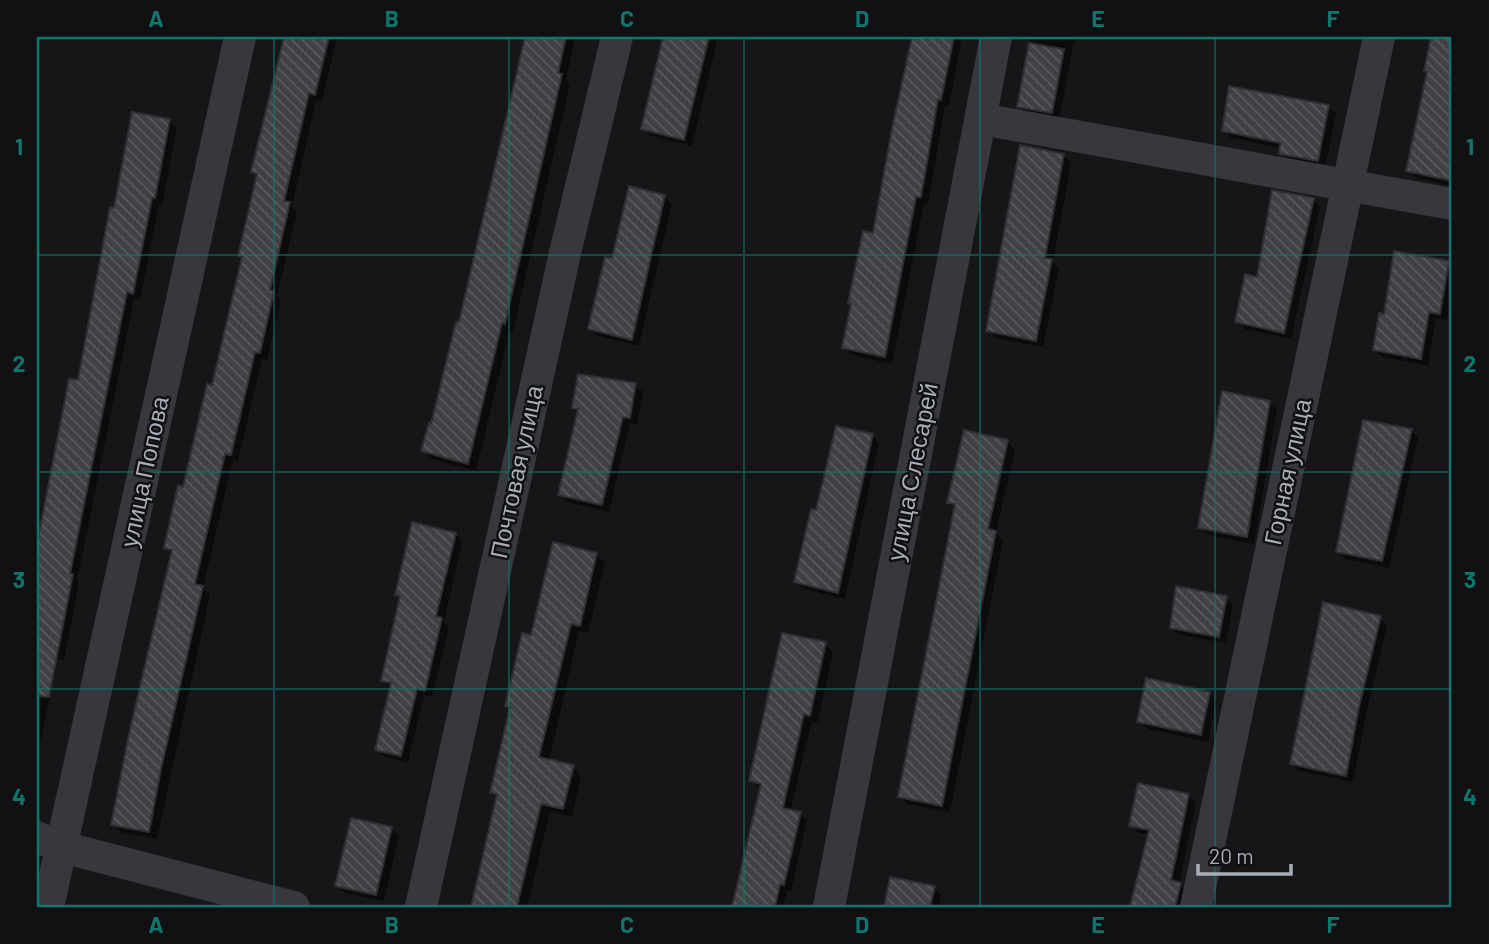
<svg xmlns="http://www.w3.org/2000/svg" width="1489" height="944" font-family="Barlow,sans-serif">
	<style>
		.shadow { fill: #0007 }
		.building { fill: url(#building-back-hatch); stroke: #303034; stroke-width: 2 }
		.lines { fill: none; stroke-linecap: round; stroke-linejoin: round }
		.minor { stroke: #37383d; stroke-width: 32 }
		.grid { fill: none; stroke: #0f766e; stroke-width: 2; stroke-opacity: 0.55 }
		.labels { text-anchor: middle; stroke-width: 5; stroke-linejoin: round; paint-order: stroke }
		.street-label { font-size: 24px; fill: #a8adb8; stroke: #111113 }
		.neatline { fill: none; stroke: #0f766e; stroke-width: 2.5 }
		.grid-label { font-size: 23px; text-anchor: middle; font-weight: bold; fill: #0f766e }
	</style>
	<defs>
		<pattern id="building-back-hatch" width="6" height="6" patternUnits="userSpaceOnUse" patternTransform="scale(1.75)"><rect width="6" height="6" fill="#404145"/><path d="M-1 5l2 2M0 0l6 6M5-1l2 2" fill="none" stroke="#595a5e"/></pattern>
	</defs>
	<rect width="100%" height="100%" fill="#161618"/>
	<g class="shadow">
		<path d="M285,37h52l-15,64 -6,-1 -24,107 5,5 -20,84 4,4 -14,60 -5,-1 -24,102 -5,-1 -30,128 7,7 -53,244 -36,-7 -8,-8 60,-270 -7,-7 48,-160 30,-127 -4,-4 18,-79 -5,-5z"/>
		<path d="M527,37h48l-9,43 4,4 -57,247 -3,-1 -34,141 -45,-12 -8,-8 10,-25 27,-102z"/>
		<path d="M664,37h54l-26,109 -41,-10 -8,-8z"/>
		<path d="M913,37h43l5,5 -12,64h-4l-17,98 -4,-1 -32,161 -41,-9 -7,-8 9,-41 -3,-3 25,-68z"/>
		<path d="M1031,37h46l-1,4h-2l-15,79 -32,-6 -8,-8z"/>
		<path d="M1433,37h19v149l-36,-8 -8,-7 21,-98 -3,-3z"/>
		<path d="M1328,107l8,7 -11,54 -37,-7 -8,-8 1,-5 -50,-10 -7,-8z"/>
		<path d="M169,121l8,7 -15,77 -3,-1 -19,96 -6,-1 -57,282 2,2 -15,77 -6,-1 -21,98v-196l34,-180 8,1 36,-172z"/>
		<path d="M1063,155l8,8 -18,99 6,6 -16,79 -48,-9 -7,-8z"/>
		<path d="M664,197l8,7 -33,142 -41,-10 -8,-7 23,-68z"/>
		<path d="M1313,199l7,8 -29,132 -46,-10 -8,-8 21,-42z"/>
		<path d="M1449,262l3,4v26l-5,28 -11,-2 -8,48 -45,-9 -8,-7 10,-34z"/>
		<path d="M635,385l8,7 -6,33 -7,-2 -21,89 -42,-10 -7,-7 19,-83 -5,-4z"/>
		<path d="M1269,402l8,8 -23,134 -46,-9 -8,-8z"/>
		<path d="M1411,431l7,7 -29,130 -44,-9 -7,-7z"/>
		<path d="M966,432l42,10 7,8 -19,83 7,7 -53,272 -43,-8 -7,-7 56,-288 -7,-7z"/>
		<path d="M872,436l7,7 -34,156 -41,-10 -8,-7 21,-70z"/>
		<path d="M455,534l7,8 -18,80 5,5 -17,70 -8,-2 -16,68 -23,-6 -8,-7 13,-62 -7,-8 18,-81 -4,-5z"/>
		<path d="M596,555l9,8 -17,70 -9,-2 -30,130 24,6 8,9 -9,41 -22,-5 -23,95h-55l26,-109 -6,-6 19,-82 -4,-5 25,-68z"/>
		<path d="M1226,597l7,8 -7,38 -47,-8 -8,-8z"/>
		<path d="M1380,618l7,7 -21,90 -13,67 -54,-11 -8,-7z"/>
		<path d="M825,644l8,8 -15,70 -6,-1 -22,91 10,2 7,7 -16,70 -4,-1 -4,17h-50l28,-118 -11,-9z"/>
		<path d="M1209,693l7,8 -8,41 -61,-13 -8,-8z"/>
		<path d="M1188,795l8,8 -17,81 8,8 -3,15h-52l17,-72 -10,-2 -8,-7z"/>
		<path d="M391,829l8,7 -15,65 -39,-8 -8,-8z"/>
		<path d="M891,879l43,8 7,8 -2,12h-53z"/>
	</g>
	<g class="building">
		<path d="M284,37h45l-14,58 -6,-2 -25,108 6,1 -20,88 4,1 -14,62 -5,-1 -24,103 -6,-1 -30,130 8,2 -42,183 -12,63 -38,-7 18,-91 43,-184 -8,-2 14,-63 5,2 24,-103 5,1 30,-128 -4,-1 19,-82 -6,-2z"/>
		<path d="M525,37h41l-8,36 4,1 -57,250 -3,-1 -34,141 -47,-13 8,-28 2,1 25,-102h3z"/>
		<path d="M663,37h46l-25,103 -43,-11z"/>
		<path d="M912,37h42l-13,63 -3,-1 -17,98h-5l-31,160 -43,-9 9,-44 -3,-1 15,-72 10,2 20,-109z"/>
		<path d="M1431,37h21v144l-46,-10 21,-99 -3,-1z"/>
		<path d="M1029,43l35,6 -12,64 -35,-6z"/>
		<path d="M1229,86l100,19 -11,56 -39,-7 1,-11 -58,-12z"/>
		<path d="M132,112l38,7 -15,79h-3l-19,96 -6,-2 -57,282h3l-24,123 -12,-1v-152l32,-165 9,1 32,-173 4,1z"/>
		<path d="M1020,145l44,9 -19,104 7,1 -16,82 -50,-10z"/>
		<path d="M629,186l36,9 -33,145 -44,-11 17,-72 7,1z"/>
		<path d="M1272,190l42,8 -30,135 -49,-11 10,-48 12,3z"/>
		<path d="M1394,251l55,10 -9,53 -11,-2 -8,47 -48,-9 6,-37 5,1z"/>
		<path d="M578,374l58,9 -6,35 -7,-1 -21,88 -44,-10 20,-86 -6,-1z"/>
		<path d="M1222,391l48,10 -23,136 -49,-9z"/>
		<path d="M1363,420l49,9 -30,132 -46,-9z"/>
		<path d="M836,426l37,8 -35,159 -44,-11 17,-73 5,1z"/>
		<path d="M964,430l44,10 -20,89 8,2 -54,275 -44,-9 57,-293 -8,-1z"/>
		<path d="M412,522l44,11 -20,83 6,2 -17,73 -8,-2 -16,67 -26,-6 16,-67 -10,-2 19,-85 -5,-1z"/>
		<path d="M553,542l44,11 -17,73 -9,-2 -32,133 35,8 -11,44 -22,-5 -24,103h-46l26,-113 -7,-1 20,-86 -5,-1 17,-73 9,2z"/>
		<path d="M1176,586l51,10 -8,41 -49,-9z"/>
		<path d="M1323,602l58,14 -22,91 -13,69 -56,-12z"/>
		<path d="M782,633l44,9 -16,74 -6,-2 -21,94 18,4 -17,73 -4,-1 -5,23h-43l29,-123 -12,-3z"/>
		<path d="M1146,678l64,14 -9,43 -64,-13z"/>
		<path d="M1138,783l51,11 -18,86 10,3 -6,24h-45l19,-77 -20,-4z"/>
		<path d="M351,818l41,9 -16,68 -41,-9z"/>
		<path d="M890,877l45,9 -5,21h-46z"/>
	</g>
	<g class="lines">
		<g class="minor">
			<path d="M981,119l471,85"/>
			<path d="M37,837l25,10 232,60"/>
			<path d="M48,907l192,-870"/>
			<path d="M421,907l144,-654 52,-216"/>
			<path d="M829,907l167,-870"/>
			<path d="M1196,907l183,-870"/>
		</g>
	</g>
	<path class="grid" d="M274,37v870M509,37v870M744,37v870M980,37v870M1215,37v870M37,255h1415M37,472h1415M37,689h1415"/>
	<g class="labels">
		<g class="street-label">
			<text transform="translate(145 472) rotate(-78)" y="8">улица Попова</text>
			<text transform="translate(517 472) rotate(-78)" y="8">Почтовая улица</text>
			<text transform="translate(913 472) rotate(-79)" y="8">улица Слесарей</text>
			<text transform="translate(1288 472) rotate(-78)" y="8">Горная улица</text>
		</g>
	</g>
	<rect width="1489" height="944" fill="none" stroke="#111113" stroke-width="77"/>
	<path d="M1198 864v10h93v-10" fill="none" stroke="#a8adb8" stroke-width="3.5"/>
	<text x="1209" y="864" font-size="21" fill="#a8adb8" stroke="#111113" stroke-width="5" paint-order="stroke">20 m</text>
	<rect x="38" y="38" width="1412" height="868" class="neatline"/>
	<g class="grid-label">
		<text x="156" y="27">A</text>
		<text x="392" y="27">B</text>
		<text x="627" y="27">C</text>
		<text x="862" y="27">D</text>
		<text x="1098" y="27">E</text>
		<text x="1333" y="27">F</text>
		<text x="19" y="155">1</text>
		<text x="1470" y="155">1</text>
		<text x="19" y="372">2</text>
		<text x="1470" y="372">2</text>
		<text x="19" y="588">3</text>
		<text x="1470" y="588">3</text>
		<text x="19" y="805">4</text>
		<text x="1470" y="805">4</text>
		<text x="156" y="933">A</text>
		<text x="392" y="933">B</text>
		<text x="627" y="933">C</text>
		<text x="862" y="933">D</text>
		<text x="1098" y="933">E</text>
		<text x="1333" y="933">F</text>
	</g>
</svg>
